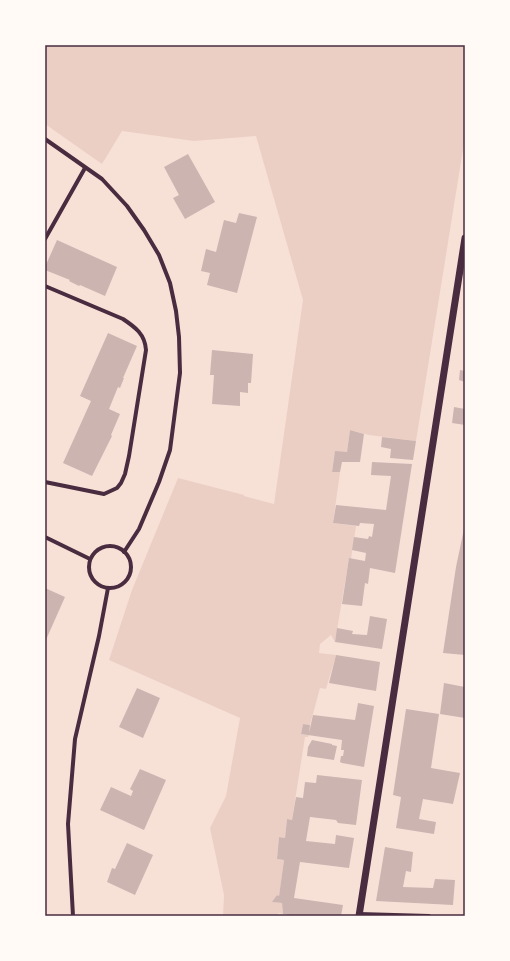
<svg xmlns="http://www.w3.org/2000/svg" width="510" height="961" font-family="Commissioner,sans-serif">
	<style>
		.green { fill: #ebcfc5 }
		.building { fill: #ccb4b1 }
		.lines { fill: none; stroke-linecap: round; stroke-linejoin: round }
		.minor { stroke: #4a2c40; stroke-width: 4 }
		.tertiary { stroke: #4a2c40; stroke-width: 7 }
		.neatline { fill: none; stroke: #4a2c40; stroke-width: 1.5 }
	</style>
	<rect width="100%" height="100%" fill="#f7e1d7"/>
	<path class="green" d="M45,45h420v92l-49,304 -47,-6 -19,-5 -3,22h-12l-3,19 8,1 -7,51 23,3 -5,33h-2l-14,83 -4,-7 -11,9 -1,9 17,2 -10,34 -6,-1 -10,37 -7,-1 -2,10 8,1 -1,2h-3l-13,83 -5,-1 -2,19 -6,-1 -2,22 7,1 -5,36 -2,-1 -4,7 9,1 1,11 -5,-1v3h-55l1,-21 -14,-67 16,-32 14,-78 -131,-58 23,-70 46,-112 66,17v1l30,8 29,-204 -47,-164 -62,5 -72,-10 -20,33 -57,-40z"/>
	<g class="building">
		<path d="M188,154l27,48 -30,17 -12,-21 6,-3 -15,-28z"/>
		<path d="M239,213l18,4 -20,76 -30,-8 3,-12 -9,-2 5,-22 10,3 8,-32 12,3z"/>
		<path d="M57,240l60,27 -12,29 -25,-11 -1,1 -10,-5 1,-1 -25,-10v-3z"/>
		<path d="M108,333l29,13 -14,32h1l-4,10 -2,-1 -9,22 11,5 -9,21 1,1 -20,40 -29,-13 28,-62 -11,-5z"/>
		<path d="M212,350l41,4 -2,29h-3v10l-8,-1v14l-28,-2 2,-29h-4z"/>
		<path d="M460,370l5,1v11l-6,-2z"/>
		<path d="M454,407l11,2v16l-13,-2z"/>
		<path d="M350,430l14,4 -4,28h-18l-2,10h-8l3,-21 12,1z"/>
		<path d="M382,437l34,4 -3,19 -23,-2 1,-9 -10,-2z"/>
		<path d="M372,462l40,2 -17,109 -25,-5 -2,16 -3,-1 -3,23 -20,-2 7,-46 16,3 1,-8 -14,-3 2,-13 14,2 1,-3 3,1 2,-13 -14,-1 -1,3 -26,-3 3,-18 50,5 5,-34 -20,-1z"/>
		<path d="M464,529h1v126l-22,-2 13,-86z"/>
		<path d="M45,588l20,9 -20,45z"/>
		<path d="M370,616l17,3 -5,30 -47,-7 2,-14 16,3 -1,3 15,1z"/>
		<path d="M336,655l44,7 -4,29 -47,-8z"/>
		<path d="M444,683l21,4v31l-25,-4z"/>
		<path d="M137,688l23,10 -17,40 -24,-11z"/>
		<path d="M358,703l16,3 -10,61 -22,-4 -2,-1 1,-6h2l1,-6h-3l1,-10 -41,-6 2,-10 7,1 -1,8 4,-18 42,5z"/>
		<path d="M406,709l33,5 -8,54 29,5 -7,31 -30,-5 -4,20 17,3 -2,12 -38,-6 5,-31 -8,-2z"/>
		<path d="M312,740l20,4v1l5,1 -3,14 -27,-4 1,-9z"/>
		<path d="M140,769l26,11 -22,50 -44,-20 11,-23 20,9 2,-5 -3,-2z"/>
		<path d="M317,775l45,5 -6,45 -18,-2 -2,-3 -26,-3 -4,24 29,3 1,-9 18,3 -5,30 -49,-6 -6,36 49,7 -2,11h-44l-14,-2 -1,-11 -10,-1 5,-7 2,1 5,-36 -7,-1 2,-22 6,1 2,-19 5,1 4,-23 7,1 2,-16 11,1z"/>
		<path d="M127,843l26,12 -18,40 -28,-13 5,-14 3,1z"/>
		<path d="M385,847l28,5 -2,20 -5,-1 -3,16 30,1 2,-9 20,1 -2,25 -77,-4z"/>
	</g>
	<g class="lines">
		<g class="minor">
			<path d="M45,139l57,40 25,27 17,24 15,25 11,28 6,28 3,26 1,36 -10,77 -11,32 -20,47 -15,23"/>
			<path d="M45,239l40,-71"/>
			<path d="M45,286l78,33c12,8 22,15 23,31l-17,106 -4,18 -4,9 -4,5 -13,6 -59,-12"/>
			<path d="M45,537l45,22"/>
			<circle cx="110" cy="567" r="21"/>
			<path d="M359,914l70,2"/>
			<path d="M73,916l-5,-92 7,-85 24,-103 9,-48"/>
		</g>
		<path class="tertiary" d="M359,916l106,-678"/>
	</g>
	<rect width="510" height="961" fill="none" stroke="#fffaf5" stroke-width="92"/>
	<rect x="46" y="46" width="418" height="869" class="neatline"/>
</svg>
